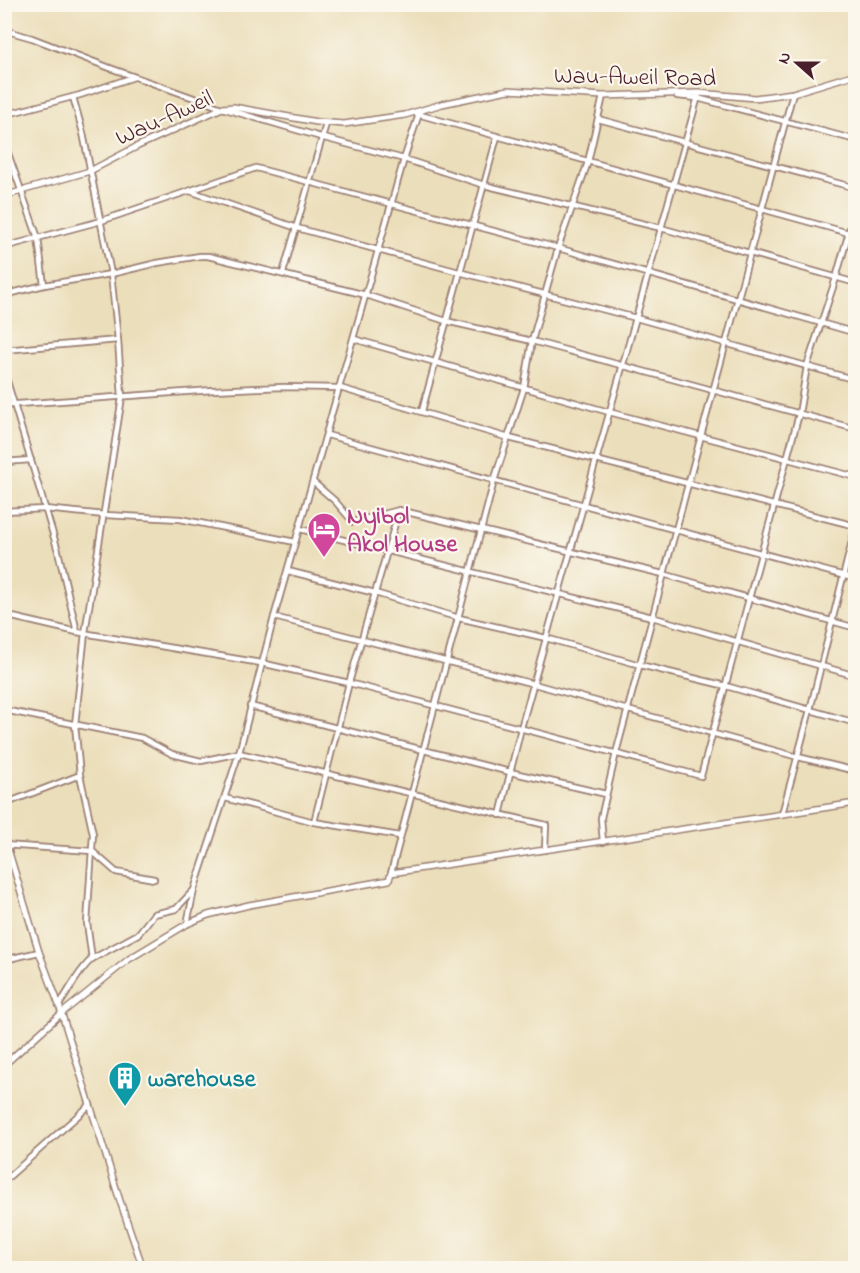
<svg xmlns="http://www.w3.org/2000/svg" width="860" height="1273" font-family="'Indie Flower',sans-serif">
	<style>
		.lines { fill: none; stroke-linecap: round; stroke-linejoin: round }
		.minor-casing { stroke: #9a7e72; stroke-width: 8 }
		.tertiary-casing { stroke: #9a7e72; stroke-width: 8 }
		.minor { stroke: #fff; stroke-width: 4.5 }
		.tertiary { stroke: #fff; stroke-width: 5 }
		.labels { text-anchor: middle; stroke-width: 4.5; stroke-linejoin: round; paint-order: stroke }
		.street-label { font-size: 24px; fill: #4a1f2b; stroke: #fbf7ec }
		.hotel-label { font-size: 24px; font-weight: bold; fill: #b23c85; stroke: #fbf7ec; text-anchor: start }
		.culture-label { font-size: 24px; font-weight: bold; fill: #0d838f; stroke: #fbf7ec; text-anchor: start }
	</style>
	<rect width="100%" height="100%" fill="#fbf7ec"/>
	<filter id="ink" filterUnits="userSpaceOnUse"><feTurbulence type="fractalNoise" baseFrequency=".0167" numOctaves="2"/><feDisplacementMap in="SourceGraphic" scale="12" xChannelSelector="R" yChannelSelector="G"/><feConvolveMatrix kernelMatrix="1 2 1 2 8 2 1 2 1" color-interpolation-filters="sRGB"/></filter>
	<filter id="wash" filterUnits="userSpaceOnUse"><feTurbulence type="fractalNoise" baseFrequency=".008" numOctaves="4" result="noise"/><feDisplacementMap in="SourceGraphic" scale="24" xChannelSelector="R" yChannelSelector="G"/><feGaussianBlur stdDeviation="1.35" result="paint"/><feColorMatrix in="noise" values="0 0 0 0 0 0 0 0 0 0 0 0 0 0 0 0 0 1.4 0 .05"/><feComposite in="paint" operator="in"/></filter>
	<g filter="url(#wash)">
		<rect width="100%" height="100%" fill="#ebdeba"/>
	</g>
	<g filter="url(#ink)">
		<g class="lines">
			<defs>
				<g id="minor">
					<path d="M4,30l28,8 78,30 112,40 102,30 80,21 80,26 177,43 195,55"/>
					<path d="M677,96l20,2 159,42"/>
					<path d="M417,114l439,121"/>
					<path d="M4,115l76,-20 54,-18"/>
					<path d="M598,119l258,69"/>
					<path d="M4,142l34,96 6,47"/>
					<path d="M190,191l107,37 162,44 177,46 220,62"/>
					<path d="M4,247l97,-26 155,-53 302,80 298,85"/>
					<path d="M283,273l43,-149"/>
					<path d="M4,295l40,-10 67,-11 46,-11 43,-7h8l158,39 80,26 86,20 324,88"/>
					<path d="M354,339l255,73 247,65"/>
					<path d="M4,350l114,-10"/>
					<path d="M4,371l54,180 19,81"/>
					<path d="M4,405l209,-15 70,-3 57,1 169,50 347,88"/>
					<path d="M422,411l75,-274"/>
					<path d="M327,435l529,144"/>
					<path d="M4,462l27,-2"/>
					<path d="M313,482l22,19 18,21 46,-12 264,64 193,54"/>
					<path d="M4,511l41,-2 60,6 75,4 115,23"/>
					<path d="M300,529l352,88 204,59"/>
					<path d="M288,571l87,22 84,25 87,20 94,27 86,21 130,37"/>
					<path d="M4,615l73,17 184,31 88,20 352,93 98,-362 8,-48 29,-88 20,-71"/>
					<path d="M274,617l260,67 264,73 58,14"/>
					<path d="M250,706l260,66 96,22"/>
					<path d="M4,710l138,28 30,16 29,7 38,-8 307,72 -1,25"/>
					<path d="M225,798l89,24 86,14"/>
					<path d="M4,804l76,-29"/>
					<path d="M782,814l28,-104 46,-185"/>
					<path d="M500,815l21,-87 178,-635"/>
					<path d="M314,822l35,-139 50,-173"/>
					<path d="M603,842l-2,-24 15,-65 177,-660"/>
					<path d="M4,845l88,6 24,21 38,7"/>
					<path d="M391,873l103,-392 30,-93 8,-47 26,-93 30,-86 15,-66"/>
					<path d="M187,924l7,-34 45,-137 35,-136 130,-458 15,-45"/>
					<path d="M92,959l46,-25 16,-20 22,-5 16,-17"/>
					<path d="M4,960l35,-8"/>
					<path d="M59,1005c11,-15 19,-34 33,-46l-5,-36 6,-89 -13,-59 -5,-50 10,-92 37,-236 -4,-57 -7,-66 -28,-141 -10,-36"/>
					<path d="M4,1181l86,-76"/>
				</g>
				<g id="tertiary">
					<path d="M4,196l86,-25 48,-25 84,-38 12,-1 83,15 27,2 61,-9 37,-11 66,-14 95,6 96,-3 56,5 38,-5 63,-19"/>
					<path d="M4,836l35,116 20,53 61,196 23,67"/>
					<path d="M4,1065l58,-52 67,-54 58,-35 21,-9 41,-10 140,-25 2,-7 465,-70"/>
				</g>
			</defs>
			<use href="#minor" class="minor-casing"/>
			<use href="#tertiary" class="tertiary-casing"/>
			<use href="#minor" class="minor"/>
			<use href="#tertiary" class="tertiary"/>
		</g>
	</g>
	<defs>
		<symbol id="hotel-pin" viewBox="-11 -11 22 30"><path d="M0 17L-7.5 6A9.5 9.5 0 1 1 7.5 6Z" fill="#d1479c" stroke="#fbf7ec"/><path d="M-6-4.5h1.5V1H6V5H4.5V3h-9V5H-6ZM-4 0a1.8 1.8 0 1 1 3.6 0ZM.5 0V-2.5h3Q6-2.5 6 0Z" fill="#fff"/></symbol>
		<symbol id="building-pin" viewBox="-11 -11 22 30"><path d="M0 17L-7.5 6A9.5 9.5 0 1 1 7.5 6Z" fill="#0f9aa8" stroke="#fbf7ec"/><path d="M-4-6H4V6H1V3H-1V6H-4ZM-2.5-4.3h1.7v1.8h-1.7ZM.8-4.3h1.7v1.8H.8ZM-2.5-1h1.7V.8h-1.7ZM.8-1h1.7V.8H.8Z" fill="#fff"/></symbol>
	</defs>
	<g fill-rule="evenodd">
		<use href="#hotel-pin" x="305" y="510" width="38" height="52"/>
		<use href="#building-pin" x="106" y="1059" width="38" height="52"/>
	</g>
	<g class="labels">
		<g class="street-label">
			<text transform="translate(635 76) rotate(1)" y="8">Wau-Aweil Road</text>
			<text transform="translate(164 117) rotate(-24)" y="8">Wau-Aweil</text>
		</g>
		<g class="hotel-label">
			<text x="347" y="523">Nyibol<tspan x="347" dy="28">Akol House</tspan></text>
		</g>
		<g class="culture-label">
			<text x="148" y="1086">warehouse</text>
		</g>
	</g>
	<rect width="860" height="1273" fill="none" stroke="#fbf7ec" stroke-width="24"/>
	<g transform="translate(797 63) rotate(291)" stroke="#fbf7ec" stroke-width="4.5" paint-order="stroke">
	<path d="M0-4.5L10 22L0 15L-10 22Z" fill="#4a1f2b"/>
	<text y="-9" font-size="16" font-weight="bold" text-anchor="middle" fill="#4a1f2b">N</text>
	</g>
</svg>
